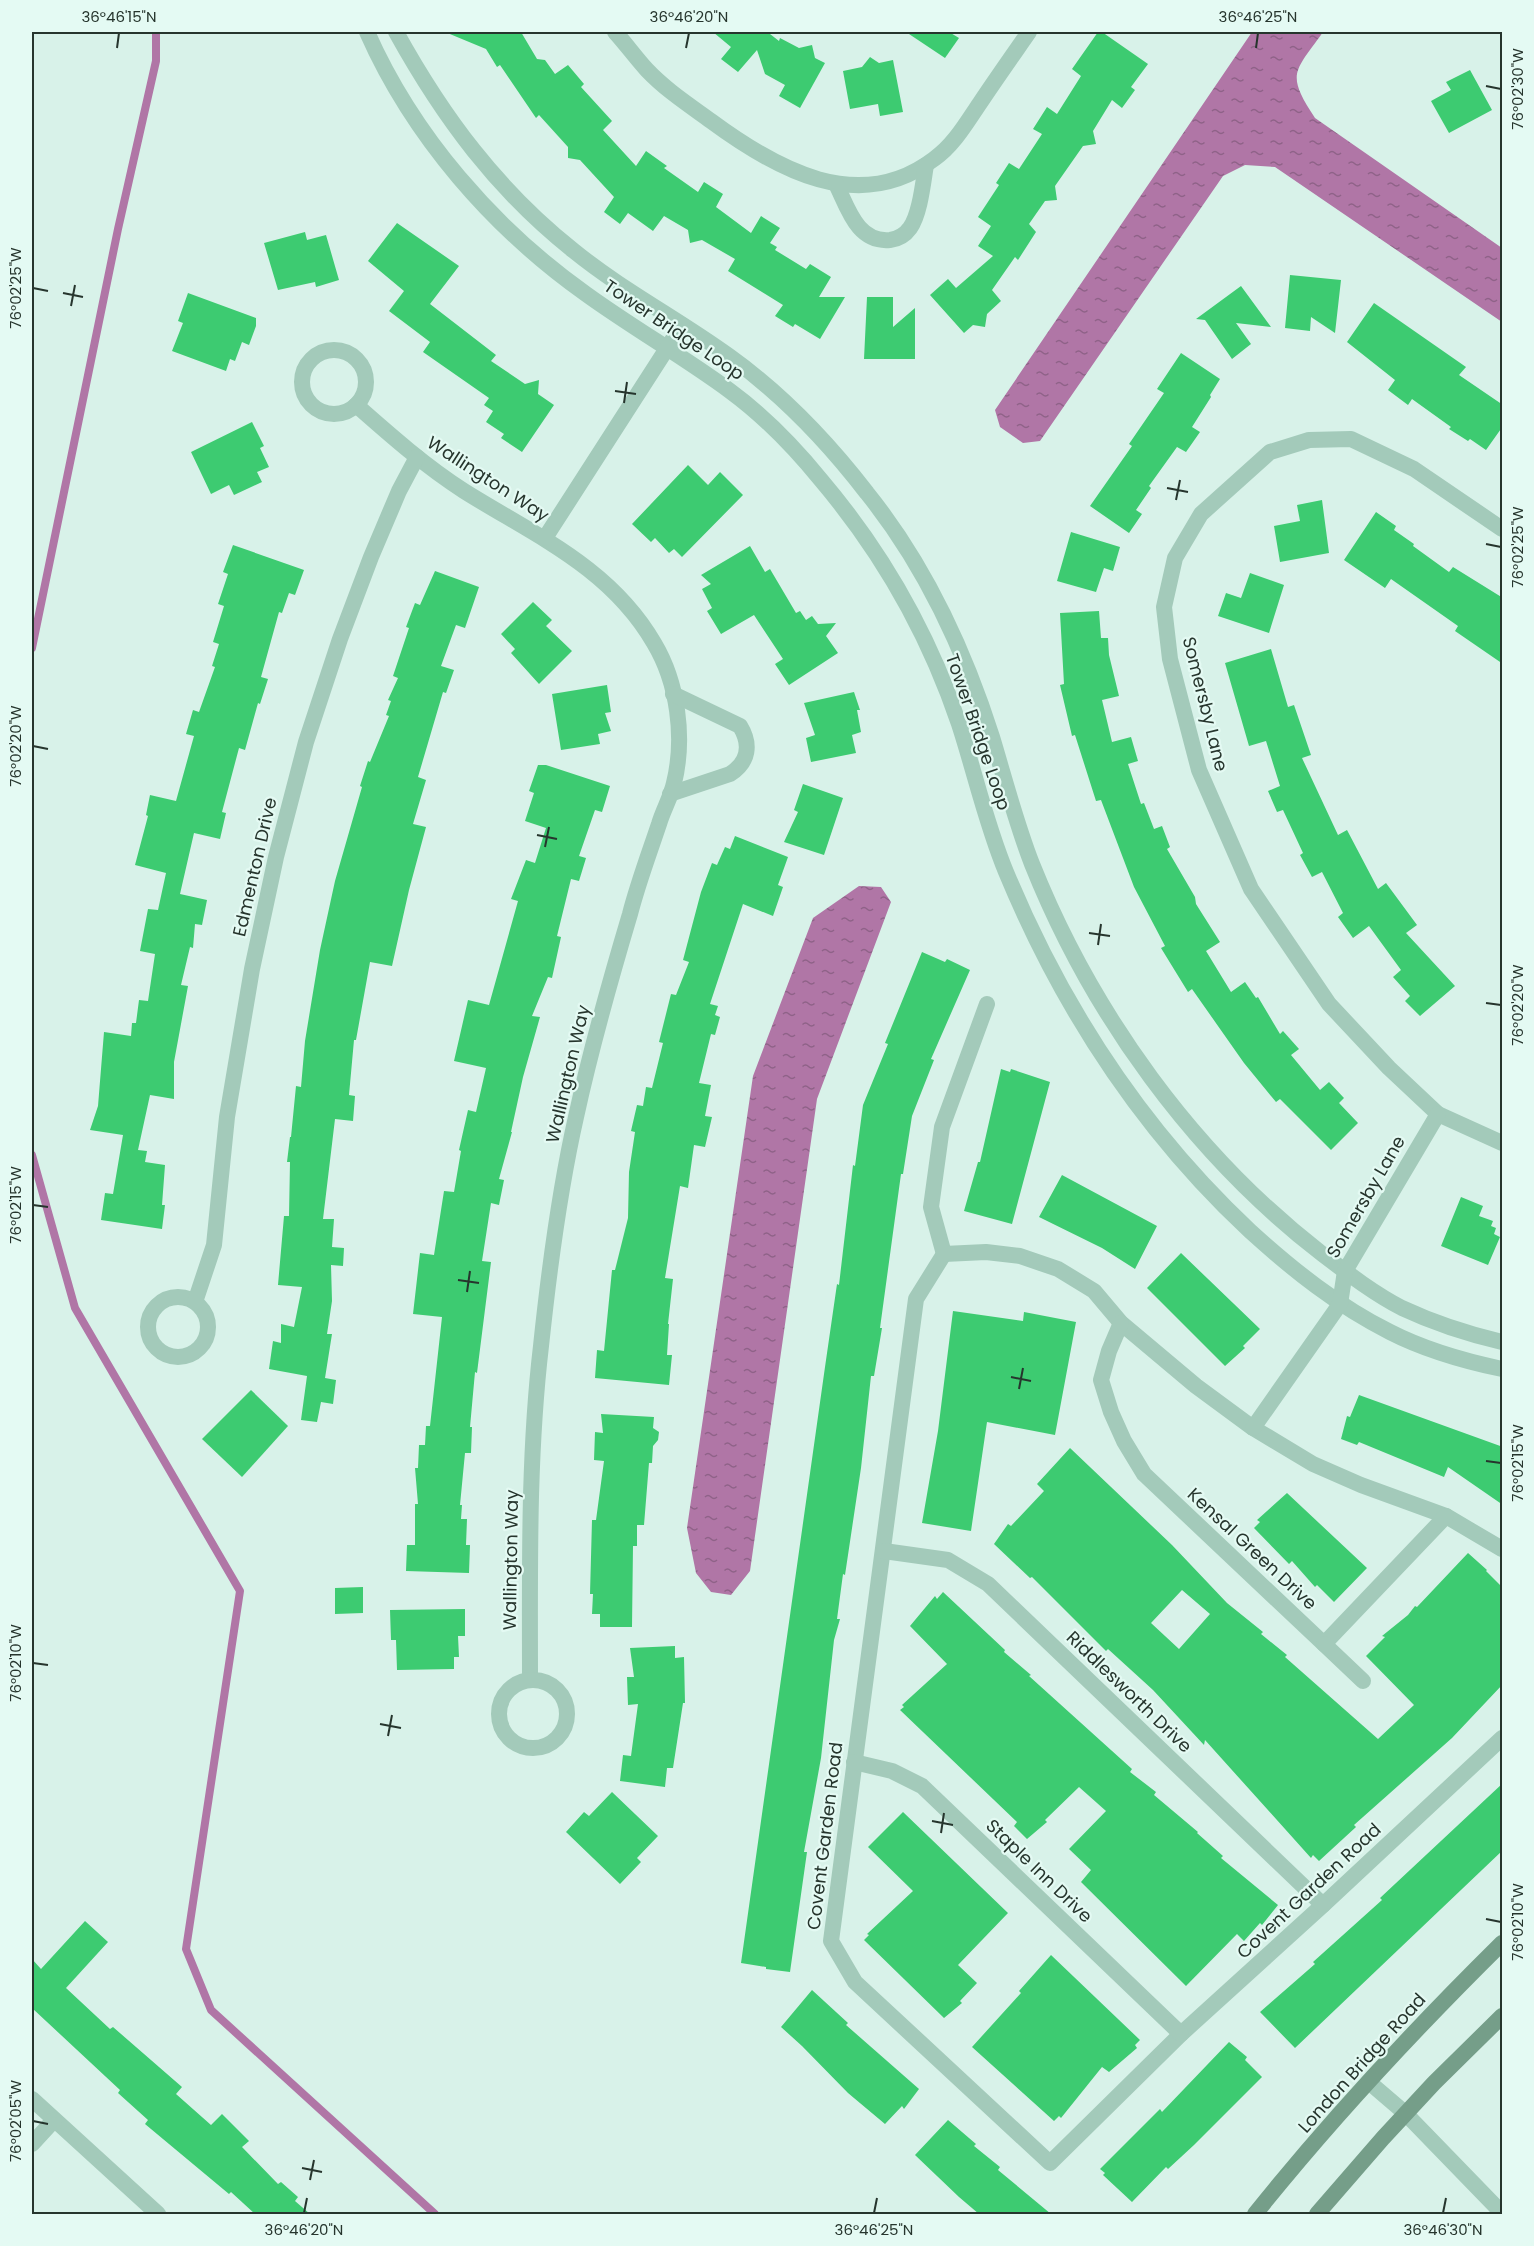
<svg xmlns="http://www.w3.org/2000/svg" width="1534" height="2246" font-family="Poppins,sans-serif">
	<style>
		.water { fill: url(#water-ripples) }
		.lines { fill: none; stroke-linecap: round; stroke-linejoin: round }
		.stream { stroke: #b076a6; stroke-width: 8 }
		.building { fill: #3dcb71; fill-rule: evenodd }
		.minor { stroke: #a3caba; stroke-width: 16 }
		.secondary { stroke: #759e89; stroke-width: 16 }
		.ticks { fill: none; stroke: #26352d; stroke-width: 2 }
		.labels { text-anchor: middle; stroke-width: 4.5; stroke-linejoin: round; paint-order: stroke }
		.street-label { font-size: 18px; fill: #26352d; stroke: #e4faf3 }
		.neatline { fill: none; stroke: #26352d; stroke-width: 2 }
		.ticks-label { font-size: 15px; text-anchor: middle; fill: #26352d }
	</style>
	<defs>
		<pattern id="water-ripples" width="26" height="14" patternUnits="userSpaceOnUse" patternTransform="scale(1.5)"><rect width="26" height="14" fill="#b076a6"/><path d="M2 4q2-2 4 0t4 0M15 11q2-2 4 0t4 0" fill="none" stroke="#8f6288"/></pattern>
	</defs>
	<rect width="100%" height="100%" fill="#d8f2e9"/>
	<g class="water">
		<path d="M1252,32h71c-28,40 -38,41 -8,86l187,130v74l-227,-155 -30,-2 -22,11 -183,265 -17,2 -23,-16 -5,-17z"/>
		<path d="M859,886l22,1 10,15 -74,197 -67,472 -19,24 -20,-3 -15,-19 -9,-45 66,-452 60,-158z"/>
	</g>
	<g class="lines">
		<g class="stream">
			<path d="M32,648l86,-419 38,-168v-29"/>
			<path d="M32,1155l43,153 165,283 -54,358 25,61 224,204"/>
		</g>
	</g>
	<g class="building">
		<path d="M445,32h76l16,27 8,1 10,14 13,-9 16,19 -3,3 31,34 -9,9 33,36 10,-15 21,15 -3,2 34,24 6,-10 19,12 -7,13 35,26 10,-17 19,12 -10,15 7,4 -2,3 31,19 4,-5 21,13 -12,20h26l-25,42 -25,-15 -2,3 -18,-11 8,-11 -55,-34 7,-12 -33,-19 -12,3 -2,-13 -24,-14 -11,15 -25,-18 -8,11 -16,-12 10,-15 -34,-37 -12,-2v-11l-29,-32 -3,3 -36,-53 -3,2 -11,-18z"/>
		<path d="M713,32h59l-2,2 9,7 1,-3 19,10 13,-3 3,13 10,5 -25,45 -21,-12 6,-11 -20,-11 -8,-24 -19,22 -17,-13 10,-12z"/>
		<path d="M906,32h43l10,6 -14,20z"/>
		<path d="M1098,32h4l46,32 -17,23 4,3 -13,18 -10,-8 -19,31 3,13 -13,2 -28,40 2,14 -12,1 -16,23 7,8 -18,28 -3,-3 -23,33 9,11 -14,13 -2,13 -12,-2 -9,8 -34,-38 18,-16 8,9 37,-32 -15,-10 13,-20 -13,-9 21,-32 -3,-2 13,-20 10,6 23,-35 -9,-5 14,-22 10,7 24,-38 -9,-7z"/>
		<path d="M870,57l9,6 14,-3 10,52 -23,4 -2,-12 -28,5 -7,-38 19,-4z"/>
		<path d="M1470,70l22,40 -43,23 -18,-32 20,-11 -5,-8z"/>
		<path d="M397,223l62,43 -29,38 66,51 -5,6 34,23 14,-4 -1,14 16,11 -32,47 -21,-14 3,-4 -18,-12 7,-11 -9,-6 5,-7 -66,-46 7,-10 -41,-31 15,-20 -36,-30z"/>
		<path d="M305,232l2,8 19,-5 13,45 -23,7 -1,-5 -37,8 -14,-47z"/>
		<path d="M1290,275l51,5 -6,53 -24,-16 -1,14 -25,-3z"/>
		<path d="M1241,286l30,41 -35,-4 15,21 -19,15 -27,-39 -9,-1z"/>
		<path d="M188,293l68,25v8l-7,19 -7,-3 -7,19 -5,-2 -4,12 -54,-20 11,-28 -5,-2z"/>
		<path d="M867,297h26v30l22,-19v51h-51z"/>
		<path d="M1374,303l92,64 -7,8 44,30v21l-17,24 -16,-11 -2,2 -19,-12 2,-2 -39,-28 -4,6 -20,-15 7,-10 -48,-38z"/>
		<path d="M1181,353l39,26 -10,16 1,2 -19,30 8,5 -14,20 -9,-5 -28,39 2,2 -15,22 6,4 -13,19 -39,-27 42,-60 -3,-2 35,-51 -7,-4z"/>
		<path d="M252,422l12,24 -4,2 9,19 -12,5 5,10 -28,13 -5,-10 -18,9 -20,-42z"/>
		<path d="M688,465l20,20 12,-13 23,23 -61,62 -8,-8 -5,4 -14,-15 -4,4 -19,-18z"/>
		<path d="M1322,500l7,53 -49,9 -6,-36 26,-5 -3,-16z"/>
		<path d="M1376,512l20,14 -2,4 20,14 -1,2 36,26 4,-5 50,31v66l-48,-33 3,-5 -67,-47 -6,9 -41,-28z"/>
		<path d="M1071,532l49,15 -7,24 -9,-3 -8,24 -39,-11z"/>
		<path d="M233,545l71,25 -9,25 -6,-2 -7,20 -3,-1 -18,65 7,2 -8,25 -2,-1 -13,47 -6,-2 -17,64 4,1 -6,26 -26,-6 -14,61 27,6 -5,25 -7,-1 -2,24 -3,-1 -9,38 7,1 -14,76v37l-24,-4 -12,55 9,1 -2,11 20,3 -3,40h3l-3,24 -61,-9 4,-27 8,1 10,-59 -33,-5 8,-24 6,-74 27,4 1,-13h4l3,-23 9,1 7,-47 -15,-3 8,-42 10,1 8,-37 -31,-8 13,-49 -2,-1 4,-20 26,6 18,-65 -8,-2 7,-24 6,2 16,-45 -3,-1 7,-22 -6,-2 11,-36 -6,-2 10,-30 -5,-2z"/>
		<path d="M750,546l15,26 5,-3 26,44 4,-2 6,9 6,-4 6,8 18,-1 -10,13 12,17 -49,32 -14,-21 8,-5 -29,-44 -33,19 -14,-23 5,-3 -10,-19 9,-5 -10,-9z"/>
		<path d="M435,571l44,16 -14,41 -9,-3 -15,41 13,4 -8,23 -3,-1 -25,85 8,3 -13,44 13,3 -17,63 -17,76 -22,-4 -14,78h-2l-5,55 6,1 -2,25 -18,-2 -12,100h11l-2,28 12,1 -1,18 -12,-1 1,36 -5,33h5l-7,44 11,2 -3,24 -12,-2 -4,20 -16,-2 6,-44 -38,-7 4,-28 8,2v-19l13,3 8,-40 -24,-2 6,-69h5l1,-54h-3l3,-25h1l5,-51 5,1 4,-46 15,-91 15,-69 27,-94 -2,-1 8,-25 2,1 19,-46 -3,-1 5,-14 -3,-1 10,-22 -5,-2 16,-48 -3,-1 9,-24 5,2z"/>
		<path d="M1250,573l34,12 -15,48 -51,-17 8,-23 15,5z"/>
		<path d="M533,602l19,18 -6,6 26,25 -33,33 -28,-31 4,-4 -14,-15z"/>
		<path d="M1099,611l2,27h7l1,17 10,41 -17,4 10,42 19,-5 7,24 -10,3 13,40 3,-1 10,26 8,-3 8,21 -3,2 28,48 1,7 24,38 -14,9 25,41 14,-10 11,16 2,-1 22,37 3,-3 16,18 -8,6 29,35 9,-8 15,16 -5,5 19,20 -27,27 -51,-51 -4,3 -32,-39 -52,-74 -4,3 -27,-44 4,-2 -31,-59 -33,-87 -5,1 -21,-66 -3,1 -12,-51 4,-1 -4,-71z"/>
		<path d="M1271,649l17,58 6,-2 17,50 -9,3 36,77 9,-5 31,59 8,-6 31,42 -11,8 49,53 -35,30 -15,-15 5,-5 -17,-19 8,-7 -32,-44 -16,12 -15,-21 5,-4 -21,-41 -10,5 -12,-22 3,-2 -20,-43 -6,2 -9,-21 12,-5 -14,-45 -17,5 -24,-83z"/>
		<path d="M607,685l4,27 -6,1 6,18 -13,3 2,10 -39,6 -9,-56z"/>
		<path d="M854,692l6,18h-3l4,22 -9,3 4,18 -45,9 -5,-24 9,-3 -11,-32z"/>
		<path d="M538,765h8l64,21 -8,26 -7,-2 -16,46 7,2 -7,23 -8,-2 -14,57 4,1 -9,41 -4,-1 -16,39 8,1 -17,60 -12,55h1l-13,47 5,1 -5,25 -8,-2 -9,58 9,1 -14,111 -2,-1 -5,55h2l-1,26h-6l-5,52h2l-1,14h6l-1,26h4l-1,28 -63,-2 1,-26h8v-41h3l-3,-36h3l1,-23h6l1,-19h4l12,-109 -29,-3 7,-61 14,2 10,-64 10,1 7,-41 -2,-1 9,-40 8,2 10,-44 -32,-7 14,-61 21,5 29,-104 -7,-2 15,-39 9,3 11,-35 -21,-7 9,-28 -5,-2z"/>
		<path d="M803,784l40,14 -19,57 -40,-13 14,-30 -4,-2z"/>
		<path d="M735,836l53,21 -10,28 5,2 -10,29 -30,-12 -33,100 8,2 -3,9 5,2 -5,18 -4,-1 -12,49 12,2 -6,31 7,1 -7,30 -11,-2 -6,43 -8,-2 -15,92 8,1 -5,45h1l-2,31h5l-3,30 -74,-7 2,-28 7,1 8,-81h3l13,-52 1,-46 6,-40 -4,-1 6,-26 6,1 3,-19 6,1 11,-45 -4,-1 12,-48 5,1 13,-33 -6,-2 18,-68 11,-29 5,2 8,-18 5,2z"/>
		<path d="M922,952l23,10 2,-3 23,11 -39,89 3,1 -22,56 -9,58h-2l-21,154h2l-8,48h-3l-10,92 -16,107 -2,-1 -6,45h3l-6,21 -13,118 -17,94h3l-17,120 -24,-3v-2l-25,-4 84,-596 12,-83 2,1 14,-120 2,1 8,-61 25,-61 -3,-1z"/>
		<path d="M1001,1069l9,3 1,-3 39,13 -38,142 -48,-13 14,-49h2z"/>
		<path d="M1062,1175l95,51 -22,43 -33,-21 -63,-31z"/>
		<path d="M1461,1197l22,9 -4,10 14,5 -2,5 5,2 -2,6 6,3 -12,28 -47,-19z"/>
		<path d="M1181,1253l79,76 -17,17 2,2 -20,18 -78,-78z"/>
		<path d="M953,1311l70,10 1,-9 52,10 -21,113 -68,-13 -16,109 -49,-8 16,-92z"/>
		<path d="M251,1390l37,36 -46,51 -40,-38z"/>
		<path d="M1359,1395l144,52v58l-55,-38 -4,10 -85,-35 -2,3 -16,-6 6,-23 3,1z"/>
		<path d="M601,1414l53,3 -1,11 6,4 -1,8 -5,6 -1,17h-3l-5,62h-7v21h-4l-1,81h-32v-13h-8l1,-20h-3l2,-74h4l8,-59 -10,-1 1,-28 8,1z"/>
		<path d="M1070,1448l102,97 55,58 36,29 -2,2 26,21 -2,2 93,82 36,-34 -48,-49 19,-19 -3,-1 26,-21 7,-9 2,1 51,-54 19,17 -1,1 17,17v96l-51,54 -98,87 2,2 -37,34 -6,-6 -2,3 -106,-118 -1,5 -51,-55 -45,-41 -2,2 -74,-74 -2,1 -36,-34 14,-20 3,2 33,-35 -7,-7zM1182,1590l28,24 -31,35 -28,-26z"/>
		<path d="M1287,1493l80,75 -33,34 -17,-17 -2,2 -23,-26 -3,3 -35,-36 6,-6 -3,-2z"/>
		<path d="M363,1587v26l-28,1v-26z"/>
		<path d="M943,1592l62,58 -1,2 27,23 -2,1 103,93 -2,3 26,20 -2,3 44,37 -1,1 26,23 -2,2 57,47 -16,20 -2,-2 -16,18 -7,-7 -51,52 -105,-104 10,-12 -22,-21 37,-38 -27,-24 -34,33 2,2 -20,17 -13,-13 3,-4 -117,-112 4,-3 -2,-2 45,-41 -37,-38 25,-30 2,3z"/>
		<path d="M465,1609v27h-7l1,21h-5v12l-57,1 -1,-30h-5l-1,-30z"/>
		<path d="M675,1646v12l9,-1 1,46h-2l-10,65h-6l-2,19 -45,-6 3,-26 8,1 7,-52 -10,1 -1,-28h7l-4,-29z"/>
		<path d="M1503,1783v67l-208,198 -35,-36 55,-48 -2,-2 69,-62 -2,-2z"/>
		<path d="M612,1792l46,44 -21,22 4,4 -21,22 -54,-52 18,-20 5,4z"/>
		<path d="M903,1812l105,101 -50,52 19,18 -17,18 2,2 -18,15 -80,-78 5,-5 -2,-1 46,-43 -45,-44z"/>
		<path d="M85,1921l23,21 -42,46 44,41 3,-2 69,60 -6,7 35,31 11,-11 27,27 -7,6 36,37 3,-2 17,15 -3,4 15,13h-55l-24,-22 -2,2 -84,-70 3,-4 -30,-27 2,-3 -88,-82v-49l9,10z"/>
		<path d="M1051,1955l89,85 -5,5 2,3 -28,24 -7,-5 -41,51 -2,-2 -5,5 -82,-74 49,-54 -2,-2z"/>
		<path d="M812,1990l36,33 -2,2 73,64 -15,20 -2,-3 -17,18 -37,-31 -46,-47 -21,-19z"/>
		<path d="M1229,2042l18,15 -2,3 17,17 -68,68 -26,24 -2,-2 -34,35 -29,-27 2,-2 -5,-4 60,-60 2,3z"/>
		<path d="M948,2120l28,24 -2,2 26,21 -2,3 53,44h-72l-20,-17 -44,-42z"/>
	</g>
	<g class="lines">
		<g class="minor">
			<path d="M367,32c46,104 126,196 219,262 47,34 98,63 144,97 34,25 65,57 91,89 61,72 108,155 138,244 16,49 27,100 47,148 56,135 137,259 244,359 43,39 88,75 140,101 35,18 74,29 112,37"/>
			<path d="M396,32c47,85 101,158 178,219 48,39 104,68 155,105 53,38 98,85 138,137 58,72 97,156 125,244 13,43 24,86 40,127 60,150 161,290 289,389 25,19 52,40 81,55 32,15 66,26 100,34"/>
			<path d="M615,32c11,12 21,26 32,38 19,20 42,35 64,51 65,48 148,95 223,38 20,-14 33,-37 46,-56 16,-24 33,-48 49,-71"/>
			<path d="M836,184c12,24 21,59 54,56 8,-1 15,-5 20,-12 10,-14 13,-45 16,-63"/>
			<circle cx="334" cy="382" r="32"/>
			<path d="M356,405c34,30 69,61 108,86 70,44 146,76 190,152 24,40 31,95 20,140 -3,14 -11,27 -15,41 -10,30 -21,59 -29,90 -20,67 -39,134 -54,203 -17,75 -27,153 -35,229 -13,111 -11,223 -11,334"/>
			<path d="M1502,529l-88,-60 -63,-30 -42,1 -39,12 -69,62 -26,44 -11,49 6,52 29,111 52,119 78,115 60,64 49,46 64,29"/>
			<path d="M545,538l137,-213"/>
			<path d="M670,794l60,-20c19,-12 21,-30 10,-48l-67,-32"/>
			<path d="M944,1254l-28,45 -85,642 24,41 195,181 131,-129 142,-129 179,-167"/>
			<path d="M944,1254l42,-2 34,4 38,13 36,22 27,32 75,63 57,42 60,36 48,21 85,31 56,33"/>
			<path d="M944,1254l-13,-47 11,-80 45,-123"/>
			<circle cx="178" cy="1327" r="30"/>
			<path d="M195,1302l19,-57 13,-128 25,-148 24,-112 30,-115 34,-103 31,-82 28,-66 18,-34"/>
			<path d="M1121,1323l-12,28 -8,29 10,32 13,29 20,33 180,170 122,-128"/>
			<path d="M1253,1428l87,-124 5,-33 93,-157"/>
			<path d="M884,1551l64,9 40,24 335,321"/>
			<path d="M1324,1644l39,37"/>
			<circle cx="533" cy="1714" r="34"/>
			<path d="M854,1762l38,9 30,15 259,248"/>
			<path d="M1370,2083l35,30 97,100"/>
			<path d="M32,2099l126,115"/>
			<path d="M32,2144l22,-24"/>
		</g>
		<g class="secondary">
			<path d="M1255,2214c76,-95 161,-186 247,-271"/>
			<path d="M1317,2214l66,-76 51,-55 68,-67"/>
		</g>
	</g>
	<path class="ticks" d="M117,48l2,-15M686,48l3,-15M1256,48l2,-15M1486,86l15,3M33,288l15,3M63,293l20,4M71,306l4,-21M615,391l21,3M624,403l3,-21M1167,488l21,4M1176,500l4,-20M1486,544l15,3M33,746l15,3M537,835l20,4M545,847l4,-20M1089,933l21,3M1098,945l3,-21M1486,1003l15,2M33,1205l15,2M458,1280l21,3M467,1292l3,-21M1011,1377l20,4M1019,1389l4,-21M1486,1461l15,2M33,1663l15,2M380,1724l21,4M388,1736l4,-21M932,1821l21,4M941,1833l3,-20M1486,1919l15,3M33,2121l15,3M302,2168l20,4M310,2180l4,-20M304,2213l3,-15M874,2213l3,-15M1443,2213l3,-15"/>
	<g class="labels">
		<g class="street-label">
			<text transform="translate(674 330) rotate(34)" y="6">Tower Bridge Loop</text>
			<text transform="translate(488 479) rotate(33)" y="6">Wallington Way</text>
			<text transform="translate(1205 704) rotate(76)" y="6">Somersby Lane</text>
			<text transform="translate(978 732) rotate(71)" y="6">Tower Bridge Loop</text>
			<text transform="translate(255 867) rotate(-77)" y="6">Edmenton Drive</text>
			<text transform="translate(568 1074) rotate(-77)" y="6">Wallington Way</text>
			<text transform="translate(1366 1197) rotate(-60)" y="6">Somersby Lane</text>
			<text transform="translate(1252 1549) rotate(43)" y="6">Kensal Green Drive</text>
			<text transform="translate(511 1560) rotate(-89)" y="6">Wallington Way</text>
			<text transform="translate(1129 1692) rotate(44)" y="6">Riddlesworth Drive</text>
			<text transform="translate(825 1836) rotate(-83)" y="6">Covent Garden Road</text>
			<text transform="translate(1039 1871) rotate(44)" y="6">Staple Inn Drive</text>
			<text transform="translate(1309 1891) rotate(-43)" y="6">Covent Garden Road</text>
			<text transform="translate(1362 2063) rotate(-48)" y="6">London Bridge Road</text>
		</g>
	</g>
	<rect width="1534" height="2246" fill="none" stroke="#e4faf3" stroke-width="66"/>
	<rect x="33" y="33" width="1468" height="2180" class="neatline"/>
	<g class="ticks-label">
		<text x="119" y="22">36°46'15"N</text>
		<text x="689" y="22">36°46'20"N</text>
		<text x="1258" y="22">36°46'25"N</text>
		<text transform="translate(1518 89) rotate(-90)" y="5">76°02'30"W</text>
		<text transform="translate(16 288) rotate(-90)" y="5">76°02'25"W</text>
		<text transform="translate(1518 547) rotate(-90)" y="5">76°02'25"W</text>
		<text transform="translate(16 746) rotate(-90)" y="5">76°02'20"W</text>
		<text transform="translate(1518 1005) rotate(-90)" y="5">76°02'20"W</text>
		<text transform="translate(16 1205) rotate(-90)" y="5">76°02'15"W</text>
		<text transform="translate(1518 1463) rotate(-90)" y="5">76°02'15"W</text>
		<text transform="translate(16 1663) rotate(-90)" y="5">76°02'10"W</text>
		<text transform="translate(1518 1922) rotate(-90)" y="5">76°02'10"W</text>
		<text transform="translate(16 2121) rotate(-90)" y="5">76°02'05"W</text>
		<text x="304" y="2235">36°46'20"N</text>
		<text x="874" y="2235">36°46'25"N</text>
		<text x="1443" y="2235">36°46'30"N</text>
	</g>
</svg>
